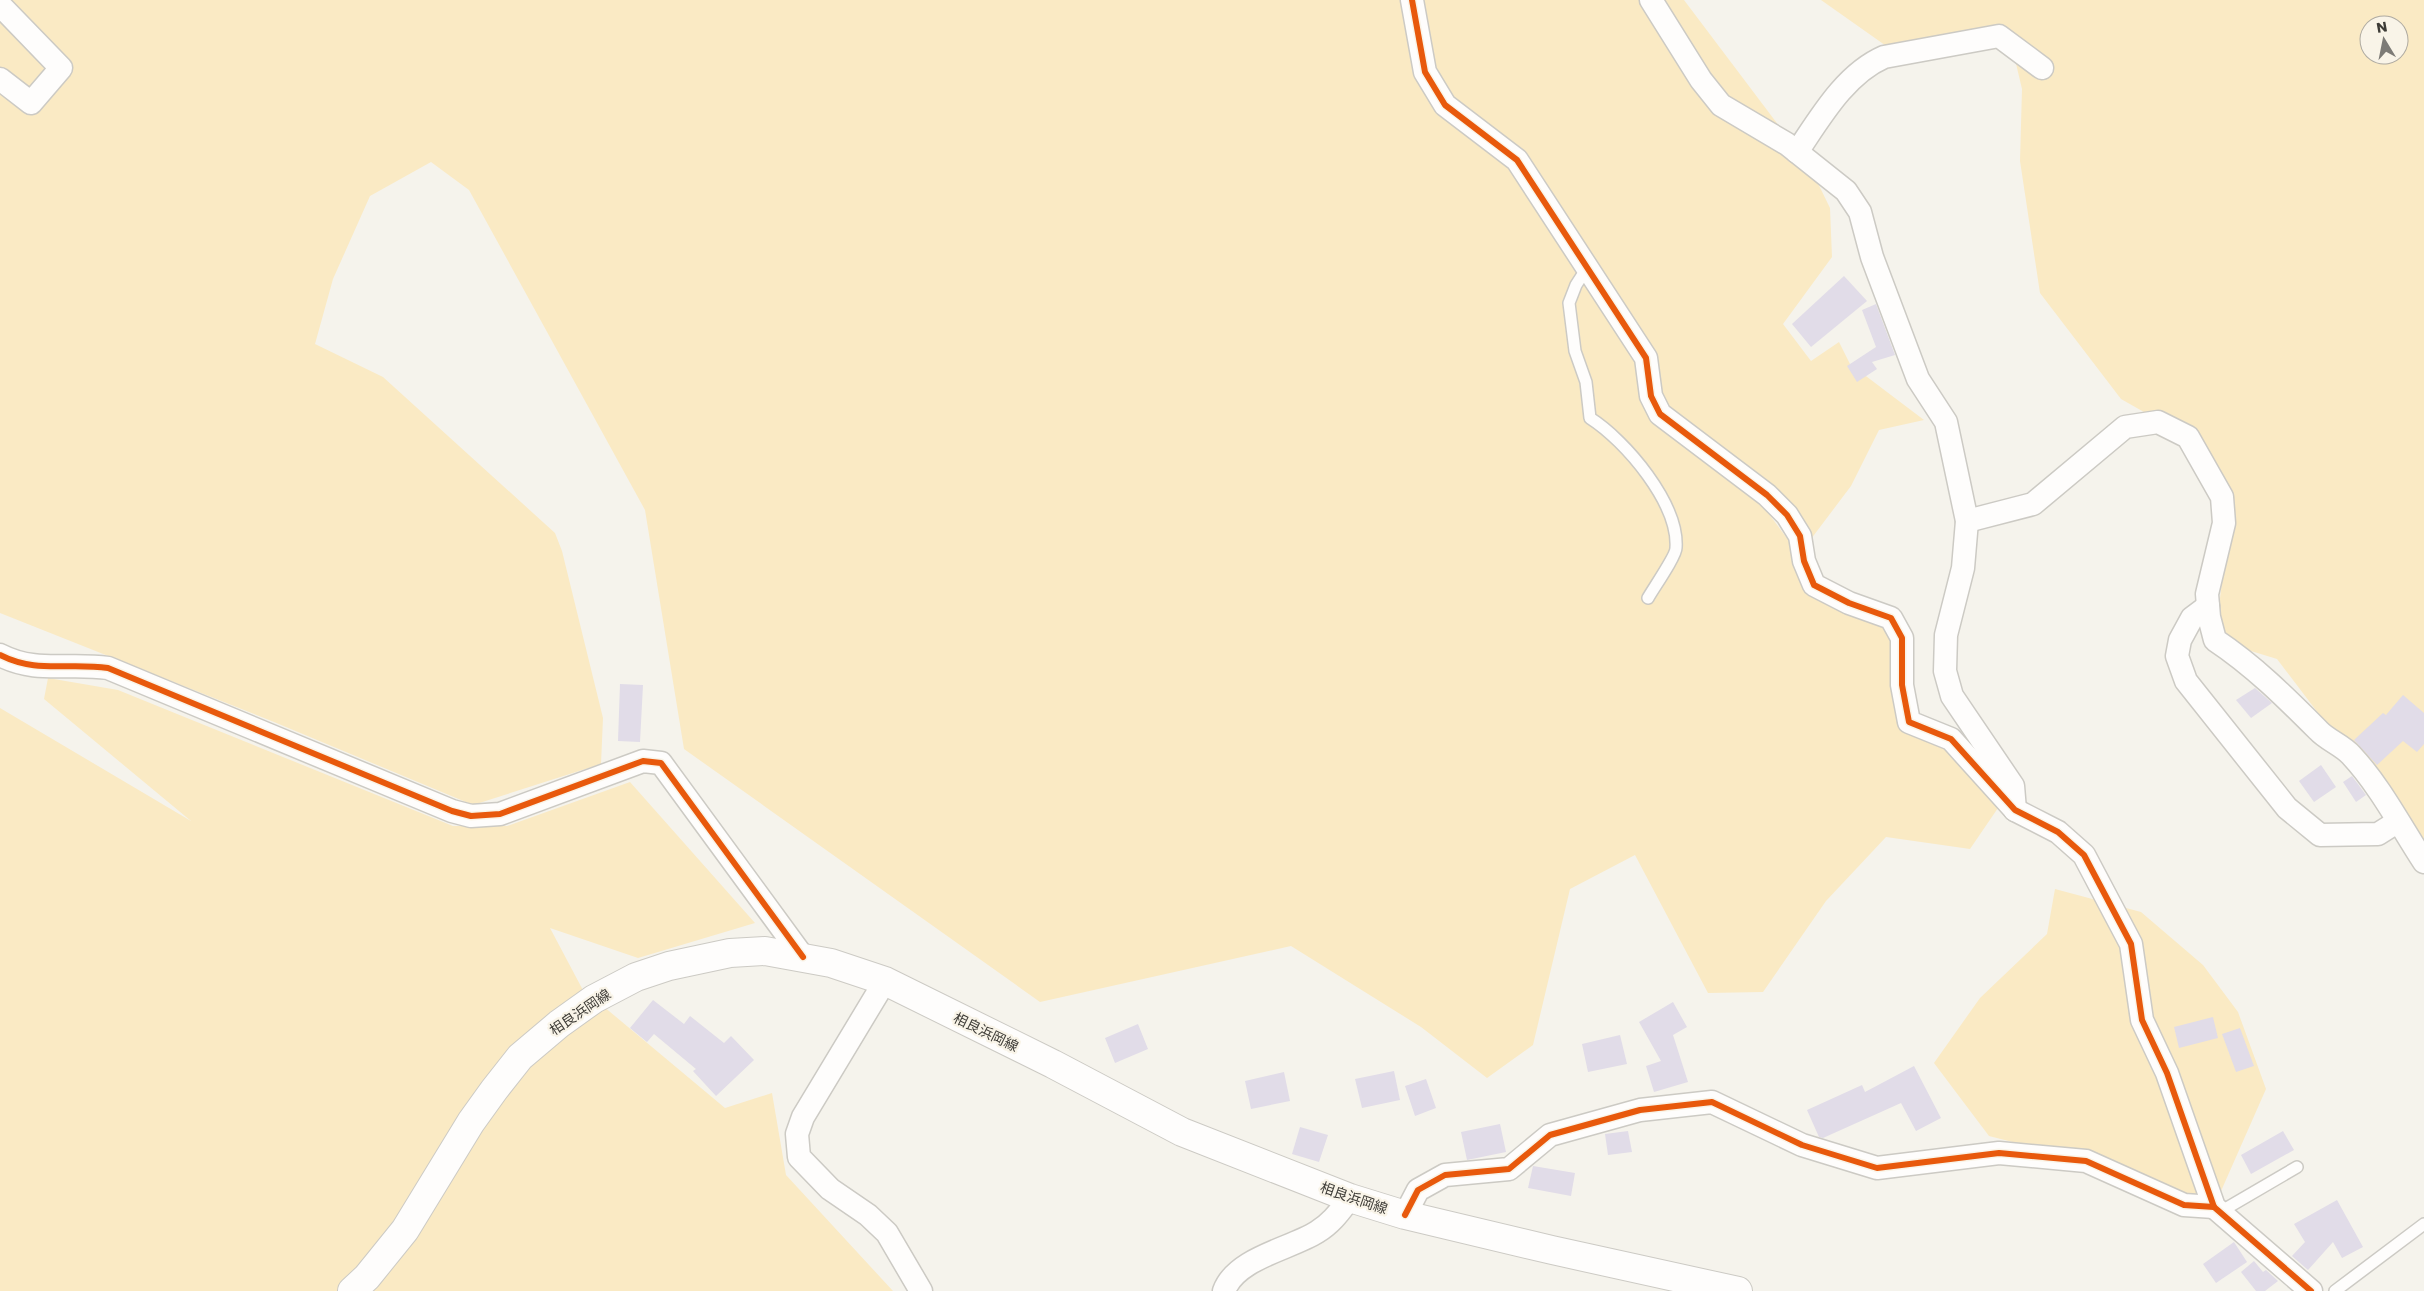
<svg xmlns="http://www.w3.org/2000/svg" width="2424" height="1291" font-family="Poppins,'Noto Sans JP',sans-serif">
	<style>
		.green { fill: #faeac4; fill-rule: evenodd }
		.building { fill: #e1dce8 }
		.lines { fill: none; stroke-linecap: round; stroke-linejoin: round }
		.lane-casing { stroke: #cccac4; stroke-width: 14 }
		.street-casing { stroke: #cccac4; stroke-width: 25 }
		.secondary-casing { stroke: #cccac4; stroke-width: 30 }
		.lane { stroke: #fefdfc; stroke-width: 11 }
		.street { stroke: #fefdfc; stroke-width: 22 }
		.secondary { stroke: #fefdfc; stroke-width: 28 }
		.cycleway-casing { stroke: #f9f4e8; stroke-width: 9 }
		.cycleway { stroke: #e8590c; stroke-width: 6 }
		.labels { text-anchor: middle; stroke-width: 4.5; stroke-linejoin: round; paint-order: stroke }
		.street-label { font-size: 14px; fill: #3d3b36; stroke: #f9f4e8 }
	</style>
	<rect width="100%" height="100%" fill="#f5f3ec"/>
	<g class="green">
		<path d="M0,0h1684l126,167 20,41 2,49 -49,67 28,37 28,-19 11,22 74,56 -45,10 -28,56 -40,53 -69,-61 62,83 98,77 7,84 104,64 -43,63 -84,-12 -60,64 -63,91 -55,1 -73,-138 -65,34 -37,156 -46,33 -66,-51 -130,-81 -251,56 -356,-253 -39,-239 -176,-320 -38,-28 -61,34 -37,83 -18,65 68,33 172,156 7,18 41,167 -2,46 -128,41 -199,-83 -274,-109z"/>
		<path d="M1821,0h603v862l-43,-66 -104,-137 -62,-19 17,-142 -44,-61 -67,-38 -81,-106 -20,-132 2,-72 -13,-55 -110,21zM2369,25h30v30h-30z"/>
		<path d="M48,678l70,12 335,136h54l123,-44 125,141 -117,35 -88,-30 35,66 6,2 134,112 47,-15 14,82 107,116h-893v-583l191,113 -147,-122z"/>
		<path d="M2055,889l86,23 62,53 35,47 28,77 -52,118 -128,-46 -97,-25 -55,-73 46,-65 67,-64z"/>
	</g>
	<g class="building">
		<path d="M1844,276l23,25 -56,46 -19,-23z"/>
		<path d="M1876,304l19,51 -23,7 5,7 -20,13 -10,-16 29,-19 -14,-37z"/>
		<path d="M620,684l23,1 -3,57 -22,-1z"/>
		<path d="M2255,688l17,15 -21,15 -15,-18z"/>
		<path d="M2403,695l21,18v31l-7,8 -14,-11 -26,24 -23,-25 29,-27 3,2z"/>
		<path d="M2321,765l15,22 -22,15 -15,-21z"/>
		<path d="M2352,776l14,19 -10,7 -13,-20z"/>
		<path d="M653,1000l31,24 6,-8 34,27 7,-7 23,24 -38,36 -23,-25 3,-2 -42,-35 -7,8 -17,-14z"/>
		<path d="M1673,1002l14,25 -14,8 15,47 -34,10 -8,-26 15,-5 -22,-39z"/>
		<path d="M2213,1017l5,21 -39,10 -5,-21z"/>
		<path d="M1138,1024l10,25 -33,14 -10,-25z"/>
		<path d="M2240,1028l14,38 -18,6 -14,-38z"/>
		<path d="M1620,1035l7,29 -39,8 -6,-28z"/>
		<path d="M1914,1066l27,52 -25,13 -15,-28 -78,35 -4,-1 -12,-27 55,-25 3,7z"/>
		<path d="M1394,1071l6,29 -38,8 -7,-29z"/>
		<path d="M1284,1072l6,29 -39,8 -6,-28z"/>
		<path d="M1426,1079l10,29 -21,8 -10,-30z"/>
		<path d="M1500,1124l6,28 -39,8 -6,-28z"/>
		<path d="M1300,1127l28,8 -9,27 -27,-8z"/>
		<path d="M1628,1131l4,21 -24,3 -3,-21z"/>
		<path d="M2283,1131l11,19 -43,24 -10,-19z"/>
		<path d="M1533,1166l42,7 -4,23 -43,-8z"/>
		<path d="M2337,1200l26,47 -21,11 -9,-16 -25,28 -16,-14 13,-14 -11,-18z"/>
		<path d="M2234,1242l13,20 -31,21 -13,-19z"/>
		<path d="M2254,1261l9,11 3,-2 12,11 -13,10h-9l-15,-19z"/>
	</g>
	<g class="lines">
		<defs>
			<g id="lane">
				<path d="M1587,268l-11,17 -7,18 6,48 11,31 4,36c36,23 89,86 86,130 0,8 -23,41 -28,50"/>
				<path d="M2220,1212l77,-45"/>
				<path d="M2335,1291l89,-67"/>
			</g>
			<g id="street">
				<path d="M1412,0l13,72 20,33 72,55 129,198 5,38 9,18 107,81 20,20 13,21 4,25 10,24 35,18 42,15 11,20v47l7,37 42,17 64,71 43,22 26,23 47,89 11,76 25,53 47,134 97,84"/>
				<path d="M1651,0l50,80 20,25 66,39 59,47 14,21 12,45 46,122 28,43 21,99 -4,47 -17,67 -1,36 7,25 61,90 2,24"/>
				<path d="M0,5l61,63 -30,35 -31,-24"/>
				<path d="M1797,152c23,-34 48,-78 87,-95l115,-21 43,32"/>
				<path d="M1967,521l66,-17 92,-77 33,-5 30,15 34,60 2,26 -17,71 2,23 6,23c39,26 70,57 103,90 9,10 24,15 33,25 29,31 50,72 73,107"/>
				<path d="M2208,606l-16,12 -12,22 -3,16 9,25 101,127 33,27 58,-1 19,-12"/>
				<path d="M0,655c37,19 68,7 108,13l344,143 19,5 29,-2 143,-53 18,2 142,194"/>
				<path d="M885,981l-82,136 -6,17 2,23 31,32 38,26 19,18 34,58"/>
				<path d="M1405,1215l13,-25 27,-15 64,-6 41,-34 90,-25 72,-8 90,43 75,23 122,-15 87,8 98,44 30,2"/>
				<path d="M1224,1291c12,-33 66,-42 93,-59 15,-9 23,-21 33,-34"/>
			</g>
			<path id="secondary" d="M352,1291l15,-14 38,-47 66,-108 23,-32 26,-33 39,-33 35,-25 42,-22 33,-11 61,-13 35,-2 66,12 54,18 168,83 129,68 168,66 55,17 147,35 186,41"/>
		</defs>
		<use href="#lane" class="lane-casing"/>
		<use href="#street" class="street-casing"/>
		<use href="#secondary" class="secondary-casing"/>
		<use href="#lane" class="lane"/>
		<use href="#street" class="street"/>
		<use href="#secondary" class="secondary"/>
		<defs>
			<g id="cycleway">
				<path d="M1412,0l13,72 20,33 72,55 129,198 5,38 9,18 107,81 20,20 13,21 4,25 10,24 35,18 42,15 11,20v47l7,37 42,17 64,71 43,22 26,23 47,89 11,76 25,53 47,134 97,84"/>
				<path d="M0,655c37,19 68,7 108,13l344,143 19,5 29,-2 143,-53 18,2 142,194"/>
				<path d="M1405,1215l13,-25 27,-15 64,-6 41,-34 90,-25 72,-8 90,43 75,23 122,-15 87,8 98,44 30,2"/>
			</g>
		</defs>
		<use href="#cycleway" class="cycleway-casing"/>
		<use href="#cycleway" class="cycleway"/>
	</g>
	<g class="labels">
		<g class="street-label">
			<text transform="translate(580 1012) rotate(-34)" y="5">相良浜岡線</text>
			<text transform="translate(986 1032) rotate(26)" y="5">相良浜岡線</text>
			<text transform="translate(1354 1198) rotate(19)" y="5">相良浜岡線</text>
		</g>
	</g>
	<g transform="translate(2384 40) rotate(350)"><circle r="24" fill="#f9f4e8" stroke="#aeaaa1"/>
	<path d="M0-4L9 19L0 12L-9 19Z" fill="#7d7b76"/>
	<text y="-8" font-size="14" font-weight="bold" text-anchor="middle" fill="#3d3b36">N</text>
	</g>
</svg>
